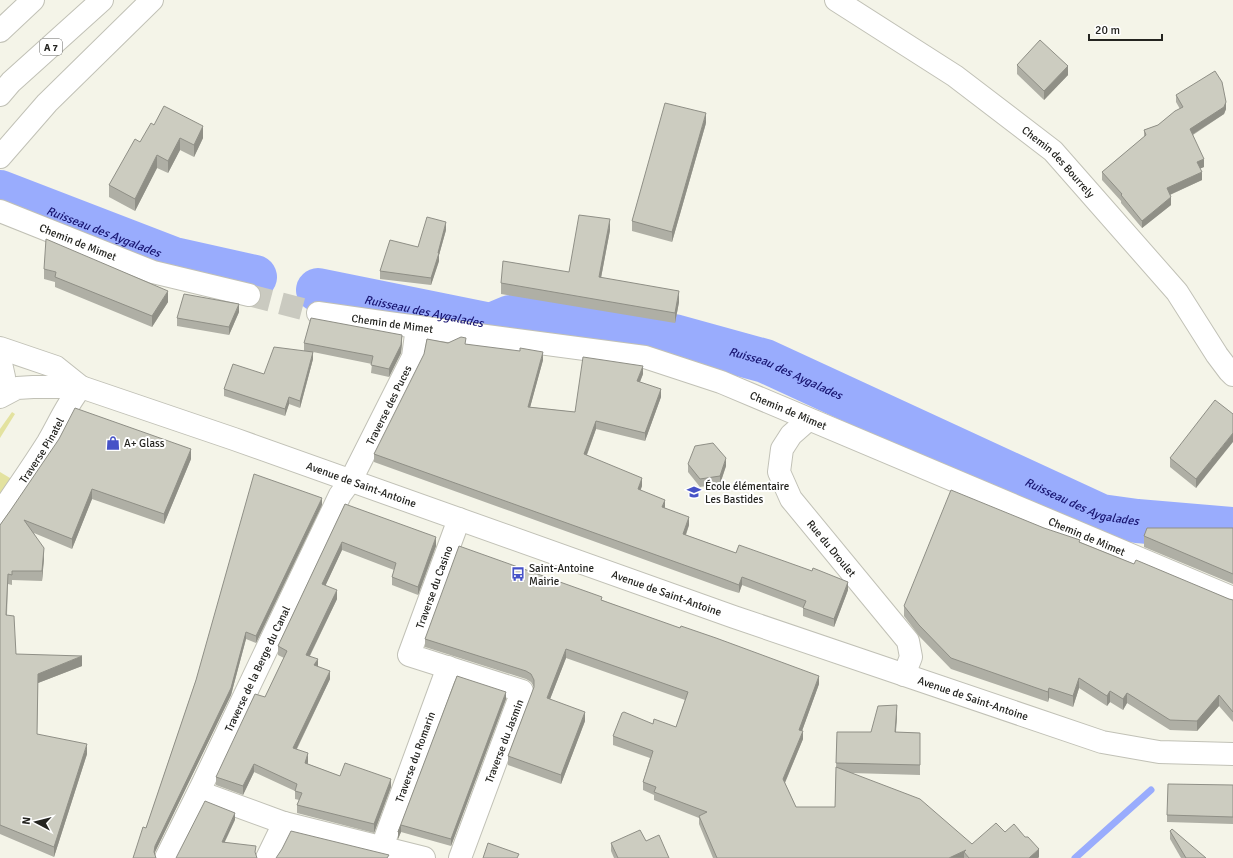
<svg xmlns="http://www.w3.org/2000/svg" width="1233" height="858" font-family="Signika,sans-serif">
	<style>
		.green { fill: #e3e29f }
		.lines { fill: none; stroke-linecap: round; stroke-linejoin: round }
		.stream { stroke: #99acfd; stroke-width: 7 }
		.river { stroke: #99acfd; stroke-width: 44 }
		.minor-tunnel { stroke: #cacac0; stroke-width: 22; stroke-dasharray: 22 11; stroke-linecap: butt }
		.minor-casing { stroke: #c1c1b6; stroke-width: 24 }
		.major-casing { stroke: #c1c1b6; stroke-width: 24 }
		.highway-casing { stroke: #c1c1b6; stroke-width: 24 }
		.minor { stroke: #fff; stroke-width: 22 }
		.major { stroke: #fff; stroke-width: 22 }
		.highway { stroke: #fff; stroke-width: 22 }
		.wall { fill: #afafa5 }
		.shaded-wall { fill: #8f8f86 }
		.building { fill: #ccccc0; stroke: #8f8f86 }
		.labels { text-anchor: middle; stroke-width: 4; stroke-linejoin: round; paint-order: stroke }
		.shield { fill: #fff; stroke: #666663; stroke-width: 1 }
		.shield-label { font-size: 10px; font-weight: bold; fill: #242420 }
		.street-label { font-size: 11px; fill: #242420; stroke: #fff }
		.poi-label { font-size: 11px; fill: #242420; stroke: #fff; text-anchor: start }
		.water-label { font-size: 12px; font-style: italic; fill: #191672; stroke: #fff }
	</style>
	<rect width="100%" height="100%" fill="#f4f4e8"/>
	<g class="green">
		<path d="M12,412l3,2 -15,24v-9z"/>
		<path d="M0,472l15,9 -15,23z"/>
	</g>
	<g class="lines">
		<path class="stream" d="M1075,858l76,-68"/>
		<g class="river">
			<path id="s1" d="M0,192l174,67 81,18"/>
			<path id="s2" d="M318,290l173,35 19,-8 164,19 91,25 336,155 36,5 96,8"/>
		</g>
		<path class="minor-tunnel" d="M249,295l69,18"/>
		<defs>
			<g id="minor">
				<path id="s3" d="M836,0l119,76 98,75 124,141 40,63 12,16 4,4"/>
				<path id="s4" d="M0,211l153,61 96,23"/>
				<path id="s5" d="M318,313l70,10 257,34 76,25 512,216"/>
				<path id="s6" d="M808,420l-17,15 -9,14 -3,23 12,27 117,142 3,16 -7,18"/>
				<path id="s7" d="M0,514c16,-24 33,-48 48,-72 11,-19 19,-38 33,-55"/>
				<path d="M459,519l-50,136 113,36 -62,167"/>
				<path d="M199,792l85,31 140,35"/>
				<path id="s8" d="M382,847l66,-180"/>
				<path id="s9" d="M166,858l37,-75 137,-288 11,-15 62,-123 4,-30"/>
				<path d="M267,858l17,-35"/>
			</g>
			<g id="major">
				<path id="s10" d="M0,348l56,19 25,20 153,52 500,178 368,125 57,10 74,2"/>
			</g>
			<g id="highway">
				<path d="M0,31l33,-31"/>
				<path d="M0,95l11,-13 91,-82"/>
				<path d="M0,157l47,-54 105,-103"/>
				<path d="M0,359l4,18 -4,19"/>
				<path d="M0,397l17,-9 16,-1h48"/>
			</g>
		</defs>
		<use href="#minor" class="minor-casing"/>
		<use href="#major" class="major-casing"/>
		<use href="#highway" class="highway-casing"/>
		<use href="#minor" class="minor"/>
		<use href="#major" class="major"/>
		<use href="#highway" class="highway"/>
	</g>
	<g class="wall">
		<path d="M1017,65l51,10 -24,25 -27,-26z"/>
		<path d="M1176,95l50,14 -2,5 -31,21 11,32 -4,1 2,12 -32,15 1,10 -29,23 -21,-25v-2l-19,-21v-8l42,-35v-7l14,-5 22,-16 -4,-7z"/>
		<path d="M706,123l-34,119 -40,-11v-10z"/>
		<path d="M154,125l49,13 -9,19 -14,-7 -12,23 -11,-5 -22,43 -26,-14v-12z"/>
		<path d="M446,230l-7,25v6l-8,24 -51,-6v-8z"/>
		<path d="M610,230l-9,48 78,24 -4,21 -174,-29v-11l68,-11z"/>
		<path d="M44,269l124,33 -16,25 -97,-40v-5l-11,-3z"/>
		<path d="M239,312l-10,23 -52,-9v-8z"/>
		<path d="M304,343h98l-1,10 -12,24 -18,-4 1,-9 -59,-12v7l-13,49 -11,-4 -4,12 -61,-20v-7l40,-15 46,-22 -6,-1z"/>
		<path d="M448,343l18,1 77,16 -13,47 45,5 68,-38 -3,8 21,15 -16,44 -49,-12 -9,26 55,31 -2,4 49,35 -3,10 50,18 112,37 -14,37 -31,-11v-8l-61,-23 -3,8 -13,-4 -352,-127v-8z"/>
		<path d="M1233,414l-37,74 -26,-21v-9z"/>
		<path d="M191,459l-27,65 -72,-25 -20,50 -38,-16 10,25 -2,23 -30,-1v5l-4,-1 -1,31 9,39 66,12 -44,17 -1,51 50,20 -33,103 -54,-23v-309l10,-14z"/>
		<path d="M688,464l38,2 -6,18 -20,3 -12,-15z"/>
		<path d="M345,504l91,42 -18,49 -26,-10v-8l2,-7 -52,-20 -17,36 12,13 -27,57 8,10 12,13 -33,70 11,13v2l32,12 51,11 -17,46 -77,-20v-8l2,-5 -4,-1v-8l-41,-19 -11,23 -27,-10v-8l49,-80 19,-39 -6,-3v-9z"/>
		<path d="M322,505l-66,138 -10,-4 -15,56 -76,157 -1,3 -8,-27 50,-148z"/>
		<path d="M1233,528v56l-89,-37v-11z"/>
		<path d="M1080,542l54,22 95,35 4,1v122l-14,-16 -22,25 -27,-1 -43,-27 -4,7 -13,-8 -3,4 -28,-18 -6,19 -24,-9 -1,4 -97,-33 -32,-33 -15,-20v-10z"/>
		<path d="M602,600l217,84 -17,47 1,8 -18,44 11,24h39l2,-75h34l26,-17 -1,17 24,1v42l-69,-2 121,71 33,-12 34,25 -1,1h-325l-14,-34v-6l-45,-18v-5l-11,-5v-8l7,-24 -37,-13v-9l40,-12 23,3 9,-27 -119,-42 -16,41 35,22 -24,63 -53,-19v-9l26,-69 -3,-5 -5,-3 -101,-32v-8z"/>
		<path d="M457,676l49,23 -55,147 -50,-14 -3,7v-7z"/>
		<path d="M1233,785v39l-66,-2v-7z"/>
		<path d="M1170,831l36,27h-25l-11,-19z"/>
		<path d="M646,841l23,17h-55l-3,-7v-8z"/>
	</g>
	<g class="shaded-wall">
		<path d="M1068,66v9l-24,25v-9z"/>
		<path d="M1226,102v7l-2,5 -34,22v-7z"/>
		<path d="M706,113v10l-34,119v-10z"/>
		<path d="M203,126v12l-9,19v-12z"/>
		<path d="M180,138v12l-12,23v-12z"/>
		<path d="M157,155v13l-22,43v-12z"/>
		<path d="M1204,159v8l-7,3v-8z"/>
		<path d="M1202,172v8l-35,16v-8z"/>
		<path d="M1171,197v8l-29,23v-7z"/>
		<path d="M610,219v11l-11,58v-11z"/>
		<path d="M446,222v8l-7,25v6l-8,24v-7z"/>
		<path d="M168,291v11l-16,25v-11z"/>
		<path d="M679,291v11l-4,21v-10z"/>
		<path d="M239,304v8l-10,23v-8z"/>
		<path d="M402,335v8l-1,10 -12,24v-8z"/>
		<path d="M313,352v7l-13,49v-7z"/>
		<path d="M543,352v8l-15,55v-8z"/>
		<path d="M643,366v8l-6,15v-8z"/>
		<path d="M661,389v8l-16,44v-8z"/>
		<path d="M289,397v7l-4,12v-7z"/>
		<path d="M596,421v8l-12,33v-8z"/>
		<path d="M1233,433v9l-37,46v-9z"/>
		<path d="M191,449v10l-27,65v-10z"/>
		<path d="M726,458v8l-6,18v-8z"/>
		<path d="M642,478v8l-4,12v-9z"/>
		<path d="M92,489v10l-20,50v-10z"/>
		<path d="M322,498v7l-66,138v-7z"/>
		<path d="M665,500v8l-3,-1z"/>
		<path d="M689,517v8l-6,17v-8z"/>
		<path d="M436,537v9l-18,49v-8z"/>
		<path d="M342,542v8l-20,43v-9z"/>
		<path d="M44,548v10l-2,23v-10z"/>
		<path d="M742,577v8l-3,8v-8z"/>
		<path d="M848,582v8l-14,37v-8z"/>
		<path d="M337,590v9l-31,64v-8z"/>
		<path d="M246,632v7l-15,56 -76,157 -1,6v-6l1,-6z"/>
		<path d="M566,649v9l-19,49v-9z"/>
		<path d="M82,656v10l-44,17v-9z"/>
		<path d="M318,659v8l-4,-2z"/>
		<path d="M330,671v8l-37,77v-8z"/>
		<path d="M819,676v8l-20,55v-9z"/>
		<path d="M1079,678v10l-6,19v-11z"/>
		<path d="M1049,688v10l-1,4v-10z"/>
		<path d="M1110,691v11l-3,4v-10z"/>
		<path d="M506,692v7l-55,147v-7z"/>
		<path d="M1127,693v10l-4,7v-11z"/>
		<path d="M1219,695v11l-22,25v-10z"/>
		<path d="M897,705v10l-2,27v-10z"/>
		<path d="M585,712v9l-24,63v-9z"/>
		<path d="M803,731v8l-20,48v-8z"/>
		<path d="M87,744v10l-33,103v-10z"/>
		<path d="M308,753v9l-3,10v-9z"/>
		<path d="M254,764v8l-11,23v-9z"/>
		<path d="M391,779v8l-17,46v-9z"/>
		<path d="M235,813v7l-13,28v-6z"/>
		<path d="M401,825v7l-3,7v-7z"/>
		<path d="M1039,849v8l-1,1h-9z"/>
		<path d="M966,850l-2,2v6h-15z"/>
	</g>
	<g class="building">
		<path d="M1040,40l28,26 -24,25 -27,-26z"/>
		<path d="M1215,71l7,11 4,20 -2,5 -34,22 14,30 -7,3 5,10 -35,16 4,9 -29,24 -21,-26 1,-1 -20,-22 44,-37 -2,-5 14,-5 17,-14 8,-4 -7,-12z"/>
		<path d="M665,103l41,10 -34,119 -40,-11z"/>
		<path d="M164,106l39,20 -9,19 -14,-7 -12,23 -11,-6 -22,44 -26,-14 26,-46 5,3 11,-19 3,2z"/>
		<path d="M579,215l31,4 -11,58 80,14 -4,22 -174,-30 2,-22 66,11z"/>
		<path d="M427,217l19,5 -8,31h1l-8,25 -51,-7 10,-31 28,7z"/>
		<path d="M46,239l122,52 -16,25 -97,-39 1,-5 -12,-3z"/>
		<path d="M184,294l55,10 -10,23 -52,-9z"/>
		<path d="M311,318l91,17 -1,10 -12,24 -18,-4 2,-9 -69,-13z"/>
		<path d="M461,337l5,1 -1,6 55,7v-3l23,4 -15,55 47,5 8,-55 60,9 -6,15 24,8 -16,44 -49,-12 -12,33 58,24 -4,11 27,11 -3,7 27,10 -6,17 53,19 3,-8 73,26 1,-3 35,14 -14,37 -31,-11 3,-7 -64,-24 -3,8 -13,-5 -352,-126 50,-100 3,-15 21,4z"/>
		<path d="M274,347l39,5 -13,49 -11,-4 -4,12 -61,-20 9,-25 31,10z"/>
		<path d="M1215,400l18,14v19l-37,46 -26,-21z"/>
		<path d="M75,408l116,41 -27,65 -72,-25 -20,50 -48,-19 20,28 -2,23h-30v4l-4,-1 -2,41 8,1 2,38 66,2 -44,18 -1,60 50,10 -33,103 -54,-22v-300l10,-14 49,-72z"/>
		<path d="M713,443l13,15 -6,18 -20,3 -12,-15 7,-18z"/>
		<path d="M254,474l68,24 -66,138 -10,-4 -15,56 -76,158 -1,6 2,6h-23l10,-31 3,1 50,-148z"/>
		<path d="M951,490l93,38 36,12 -1,2 55,22 2,-4 93,39 4,1v112l-14,-17 -22,26 -27,-1 -43,-27 -4,6 -13,-8 -3,5 -28,-18 -6,18 -24,-8 -1,4 -97,-34 -32,-33 -15,-19z"/>
		<path d="M345,504l91,33 -18,50 -26,-10 4,-14 -54,-21 -20,42 15,6 -31,65 12,4 -4,6 16,6 -37,77 15,5 -3,10 35,13 5,-13 46,16 -17,45 -77,-19 5,-12 -7,-2 2,-7 -43,-20 -11,22 -27,-9 39,-83 10,3 22,-46 -9,-5z"/>
		<path d="M1147,528h86v46l-89,-38z"/>
		<path d="M459,546l143,51 -1,3 79,28 1,-2 35,12 103,38 -20,54 4,1 -20,48 13,28h39l1,-40 84,32 52,45 24,-21 9,9 9,-8 11,13h3l11,12 -10,9h-60l-5,-6 2,-2 -17,8h-232l-18,-42 8,-4 -53,-20 2,-5 -13,-5 10,-31 -40,-15 9,-23 2,-1 29,12 1,-5 22,8 12,-35 -122,-43 -19,49 38,14 -24,63 -53,-19 26,-69v-7l-3,-6 -5,-3 -101,-32z"/>
		<path d="M457,676l49,16 -55,147 -50,-14 -3,7z"/>
		<path d="M897,705l-2,27 25,1v32l-84,-2 1,-31h34l7,-26z"/>
		<path d="M1168,784l65,1v32l-66,-2z"/>
		<path d="M205,801l30,12 -13,29 34,4 -1,6 2,6h-81z"/>
		<path d="M1172,829l34,29h-20l-16,-27z"/>
		<path d="M640,830l6,11 13,-6 10,23h-51l-7,-15z"/>
		<path d="M291,831l98,24 -2,3h-111l6,-9z"/>
		<path d="M488,843l31,11 -2,4h-34z"/>
	</g>
	<defs>
		<symbol id="shop-bare" viewBox="-9 -9 18 18"><path d="M-5-2.5h2.3a2.7 3.5 0 0 1 5.4 0H5L5.5 6h-11ZM-1.5-2.5h3a1.5 2.3 0 0 0-3 0Z" fill="#4652c7" stroke="#fff" stroke-width="2.5" paint-order="stroke"/></symbol>
		<symbol id="school-bare" viewBox="-9 -9 18 18"><path d="M0-5L7-2L0 1L-7-2ZM-4 1L0 2.5L4 1V4Q0 6-4 4Z" fill="#4652c7" stroke="#fff" stroke-width="2.5" paint-order="stroke"/></symbol>
		<symbol id="bus-bare" viewBox="-9 -9 18 18"><path d="M-5-6H5V4H4V6H2V4H-2V6H-4V4H-5ZM-3.5-4V0h7V-4ZM-3.5 1.2v1.5H-2V1.2ZM2 1.2v1.5H3.5V1.2Z" fill="#4652c7" stroke="#fff" stroke-width="2.5" paint-order="stroke"/></symbol>
	</defs>
	<g fill-rule="evenodd">
		<use href="#shop-bare" x="103" y="433" width="20" height="20"/>
		<use href="#school-bare" x="684" y="482" width="20" height="20"/>
		<use href="#bus-bare" x="508" y="564" width="20" height="20"/>
	</g>
	<g class="labels">
		<rect class="shield" x="40" y="39" width="22" height="16" rx="3"/>
		<g class="shield-label">
			<text x="51" y="51">A 7</text>
		</g>
		<g class="street-label">
			<text dy="4" stroke="none"><textPath href="#s3" startOffset="276">Chemin des Bourrely</textPath></text>
			<text dy="4" stroke="none"><textPath href="#s4" startOffset="84">Chemin de Mimet</textPath></text>
			<text dy="4" stroke="none"><textPath href="#s5" startOffset="75">Chemin de Mimet</textPath></text>
			<text dy="4" stroke="none"><textPath href="#s9" startOffset="505">Traverse des Puces</textPath></text>
			<text dy="4" stroke="none"><textPath href="#s5" startOffset="483">Chemin de Mimet</textPath></text>
			<text dy="4" stroke="none"><textPath href="#s7" startOffset="76">Traverse Pinatel</textPath></text>
			<text dy="4" stroke="none"><textPath href="#s10" startOffset="388">Avenue de Saint-Antoine</textPath></text>
			<text dy="4" stroke="none"><textPath href="#s5" startOffset="807">Chemin de Mimet</textPath></text>
			<text dy="4" stroke="none"><textPath href="#s6" startOffset="156">Rue du Droulet</textPath></text>
			<text transform="translate(434 587) rotate(-70)" y="4">Traverse du Casino</text>
			<text dy="4" stroke="none"><textPath href="#s10" startOffset="712">Avenue de Saint-Antoine</textPath></text>
			<text dy="4" stroke="none"><textPath href="#s9" startOffset="210">Traverse de la Berge du Canal</textPath></text>
			<text dy="4" stroke="none"><textPath href="#s10" startOffset="1036">Avenue de Saint-Antoine</textPath></text>
			<text transform="translate(504 741) rotate(-69)" y="4">Traverse du Jasmin</text>
			<text dy="4" stroke="none"><textPath href="#s8" startOffset="96">Traverse du Romarin</textPath></text>
		</g>
		<g class="poi-label">
			<text x="124" y="447">A+ Glass</text>
			<text x="705" y="490">École élémentaire<tspan x="705" dy="13">Les Bastides</tspan></text>
			<text x="529" y="572">Saint-Antoine<tspan x="529" dy="13">Mairie</tspan></text>
		</g>
		<g class="water-label">
			<text dy="4" stroke="none"><textPath href="#s1" startOffset="111">Ruisseau des Aygalades</textPath></text>
			<text dy="4" stroke="none"><textPath href="#s2" startOffset="108">Ruisseau des Aygalades</textPath></text>
			<text dy="4" stroke="none"><textPath href="#s2" startOffset="480">Ruisseau des Aygalades</textPath></text>
			<text dy="4" stroke="none"><textPath href="#s2" startOffset="804">Ruisseau des Aygalades</textPath></text>
		</g>
	</g>
	<g transform="translate(36 822) rotate(277)" stroke="#ffffff" stroke-width="3" paint-order="stroke">
	<path d="M0-3L7 15L0 10L-7 15Z" fill="#242420"/>
	<text y="-6" font-size="11" font-weight="bold" text-anchor="middle" fill="#242420">N</text>
	</g>
	<path d="M1089 34v6h73v-6" fill="none" stroke="#242420" stroke-width="2"/>
	<text x="1095" y="34" font-size="12" fill="#242420" stroke="#ffffff" stroke-width="3" paint-order="stroke">20 m</text>
</svg>
